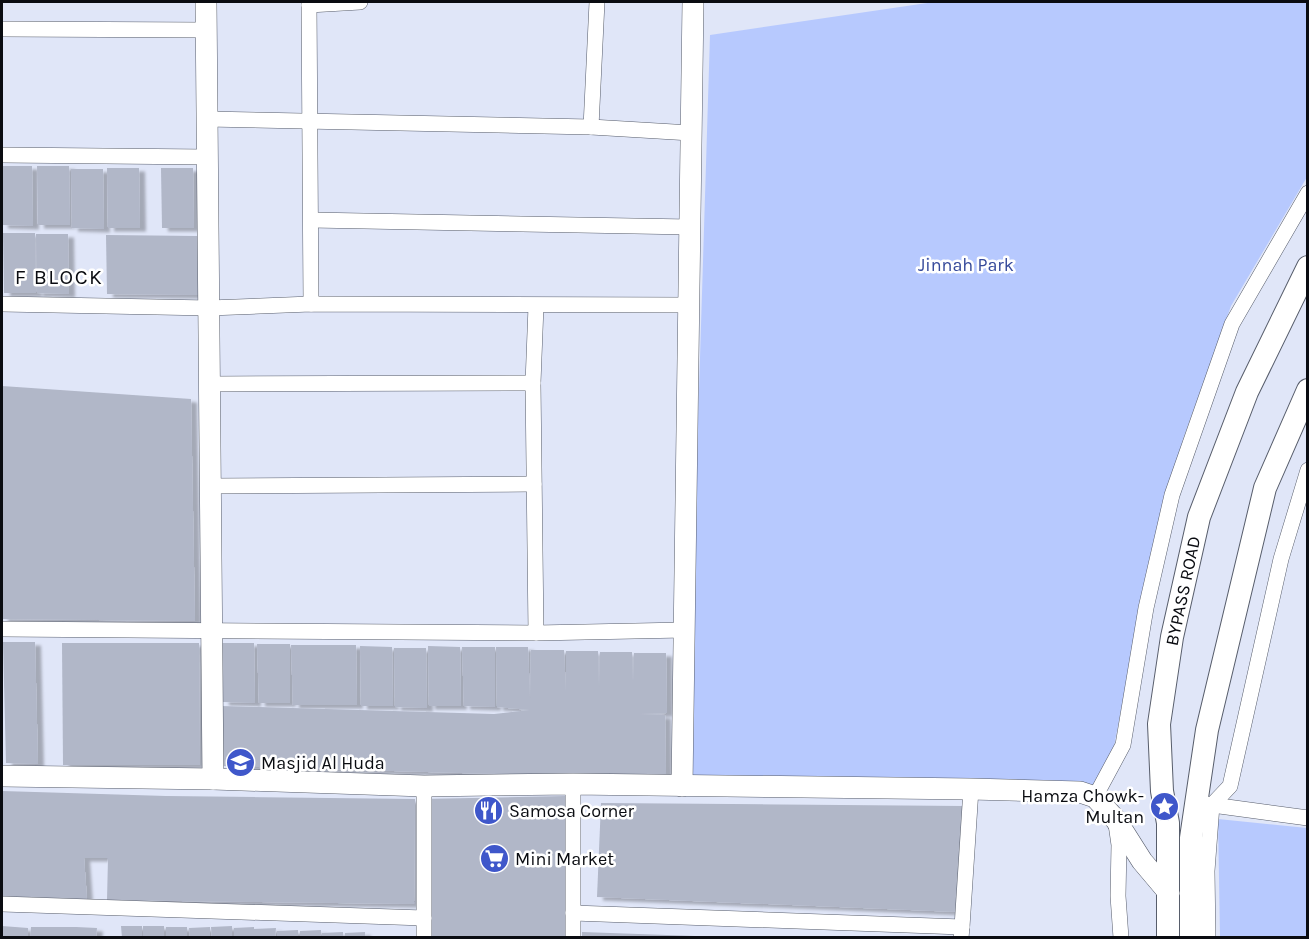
<svg xmlns="http://www.w3.org/2000/svg" width="1309" height="939" font-family="Karla,sans-serif">
	<style>
		.green { fill: #b7c9fe }
		.building { fill: #b1b7c8; filter: url(#shadow) }
		.lines { fill: none; stroke-linecap: round; stroke-linejoin: round }
		.street-casing { stroke: #575d6b; stroke-width: 16 }
		.secondary-casing { stroke: #575d6b; stroke-width: 22 }
		.primary-casing { stroke: #575d6b; stroke-width: 24 }
		.street { stroke: #fff; stroke-width: 15 }
		.secondary { stroke: #fff; stroke-width: 21 }
		.primary { stroke: #fff; stroke-width: 22 }
		.labels { text-anchor: middle; stroke-width: 5; stroke-linejoin: round; paint-order: stroke }
		.park-label { font-size: 18px; fill: #35499a; stroke: #fff }
		.street-label { font-size: 18px; fill: #0a0c11; stroke: #fff }
		.poi-label { font-size: 18px; fill: #0a0c11; stroke: #fff; text-anchor: start }
		.quarter-label { font-size: 21px; letter-spacing: 1.5px; fill: #0a0c11; stroke: #fff }
	</style>
	<defs>
		<filter id="shadow"><feDropShadow dx="6" dy="3.5" stdDeviation="1.5" flood-color="#0004"/></filter>
	</defs>
	<rect width="100%" height="100%" fill="#e0e6f8"/>
	<g class="green">
		<path d="M934,2h373v175l-76,129 -10,28 -38,105 -37,169 -7,9 -33,171 -419,-10 23,-743z"/>
		<path d="M1218,819l89,9v109h-87z"/>
	</g>
	<g class="building">
		<path d="M2,166h30l1,60 -31,-1z"/>
		<path d="M37,166h32l1,59h-32z"/>
		<path d="M107,168h32l1,60h-32z"/>
		<path d="M161,168h32l1,60h-32z"/>
		<path d="M71,169h32l1,60 -32,-1z"/>
		<path d="M3,233h32l1,60h-32z"/>
		<path d="M36,234h32l1,60 -32,-1z"/>
		<path d="M106,235l92,1 1,59 -92,-1z"/>
		<path d="M2,386l189,13 4,222 -193,-2z"/>
		<path d="M3,642h32l3,122 -32,-1z"/>
		<path d="M62,643h137l1,122h-137z"/>
		<path d="M221,643h33l1,60 -32,-1z"/>
		<path d="M257,644h33v59h-31z"/>
		<path d="M291,645h65l1,60h-64z"/>
		<path d="M360,646l32,1 1,59h-32z"/>
		<path d="M428,646l32,1 1,59h-32z"/>
		<path d="M462,647h33v60l-31,-1z"/>
		<path d="M496,647h32l2,51 1,-48h33l2,42v-41h32l1,36 1,-35h32l1,31 1,-30h32l1,60 -28,1 26,1 1,59h-171l-272,-8 -2,-60 273,8 36,-4 -33,-3z"/>
		<path d="M394,648h32l1,60 -32,-1z"/>
		<path d="M2,791l164,5 249,3 -1,105 -307,-4 1,-42h-24l3,41 -85,-3z"/>
		<path d="M565,796v142h-139l-5,-139z"/>
		<path d="M601,803l362,3 -5,106 -361,-15z"/>
		<path d="M2,926l26,2v10h-26z"/>
		<path d="M121,926h21v12h-20z"/>
		<rect x="143" y="926" width="21" height="12"/>
		<path d="M232,926v12h-20l-1,-11z"/>
		<path d="M31,927h45l21,1 -1,10h-66z"/>
		<rect x="166" y="927" width="21" height="11"/>
		<path d="M210,927v11h-20l-1,-10z"/>
		<path d="M254,927v2l22,-1 -1,10h-41v-10z"/>
		<path d="M298,930v8h-21v-7z"/>
		<path d="M321,930v8h-21v-7z"/>
		<path d="M343,932v6h-21v-5z"/>
		<path d="M365,932v6h-20v-5z"/>
		<path d="M582,932l113,4v2h-113z"/>
	</g>
	<g class="lines">
		<defs>
			<g id="street">
				<path d="M309,2l2,302"/>
				<path d="M309,5l51,-3"/>
				<path d="M2,29l204,1"/>
				<path d="M207,119l384,8 100,6"/>
				<path d="M591,127l6,-125"/>
				<path d="M2,155l205,2"/>
				<path d="M311,220l379,7"/>
				<path d="M2,304l207,4 102,-4 378,1"/>
				<path d="M536,306l-3,77 3,250"/>
				<path d="M209,384l324,-1"/>
				<path d="M210,486l324,-2"/>
				<path d="M2,629l534,4 148,-3"/>
				<path d="M573,784v154"/>
				<path d="M1095,797l28,-52 23,-137 26,-113 60,-171 76,-131"/>
				<path d="M1205,804l103,14"/>
				<path d="M1116,824l3,21 -1,51 3,42"/>
				<path d="M2,904l422,14"/>
				<path d="M573,913l389,14 -1,11"/>
				<path d="M962,927l9,-138"/>
				<path d="M424,938v-152"/>
				<path d="M1208,938l-1,-67 5,-66 18,-19 51,-227 27,-89"/>
			</g>
			<g id="secondary">
				<path d="M206,2l7,777"/>
				<path d="M2,776l211,3 211,7 149,-2 398,5 109,3 15,5 21,23 26,41 27,32"/>
				<path d="M682,786l11,-784"/>
			</g>
			<g id="primary">
				<path d="M1168,938v-115l-6,-32 -3,-67 13,-87 27,-120 48,-125 61,-125"/>
				<path d="M1191,938v-100l16,-108 58,-242 43,-98"/>
			</g>
		</defs>
		<use href="#street" class="street-casing"/>
		<use href="#secondary" class="secondary-casing"/>
		<use href="#primary" class="primary-casing"/>
		<use href="#street" class="street"/>
		<use href="#secondary" class="secondary"/>
		<use href="#primary" class="primary"/>
	</g>
	<defs>
		<symbol id="school-disc" viewBox="-11 -11 22 22"><circle r="9.5" fill="#3f57ca" stroke="#fff"/><path d="M0-5L7-2L0 1L-7-2ZM-4 1L0 2.5L4 1V4Q0 6-4 4Z" fill="#fff"/></symbol>
		<symbol id="sight-disc" viewBox="-11 -11 22 22"><circle r="9.5" fill="#3f57ca" stroke="#fff"/><path d="M0-6L1.8-2.2L6-1.7L2.9 1.2L3.7 5.4L0 3.3L-3.7 5.4L-2.9 1.2L-6-1.7L-1.8-2.2Z" fill="#fff"/></symbol>
		<symbol id="restaurant-disc" viewBox="-11 -11 22 22"><circle r="9.5" fill="#3f57ca" stroke="#fff"/><path d="M-5-6h1v4h1v-4h1v4h1v-4h1v5L-1.5 .5V6h-2V.5L-5-1ZM5-6V6H3V1.5H1.5Q1.5-4 5-6Z" fill="#fff"/></symbol>
		<symbol id="supermarket-disc" viewBox="-11 -11 22 22"><circle r="9.5" fill="#3f57ca" stroke="#fff"/><path d="M-6-5.5h2.5l.6 2H6L4.5 2H-2.5L-4.4-4H-6ZM-1.5 3.2a1.3 1.3 0 1 0 .1 0ZM3 3.2a1.3 1.3 0 1 0 .1 0Z" fill="#fff"/></symbol>
	</defs>
	<g fill-rule="evenodd">
		<use href="#school-disc" x="224" y="746" width="33" height="33"/>
		<use href="#sight-disc" x="1148" y="790" width="33" height="33"/>
		<use href="#restaurant-disc" x="472" y="794" width="33" height="33"/>
		<use href="#supermarket-disc" x="478" y="842" width="33" height="33"/>
	</g>
	<g class="labels">
		<g class="park-label">
			<text x="966" y="271">Jinnah Park</text>
		</g>
		<g class="street-label">
			<text transform="translate(1183 591) rotate(-78)" y="6">BYPASS ROAD</text>
		</g>
		<g class="poi-label">
			<text x="261" y="769">Masjid Al Huda</text>
			<text x="1144" y="802" text-anchor="end">Hamza Chowk-<tspan x="1144" dy="21">Multan</tspan></text>
			<text x="509" y="817">Samosa Corner</text>
			<text x="515" y="865">Mini Market</text>
		</g>
		<g class="quarter-label">
			<text x="59" y="284">F BLOCK</text>
		</g>
	</g>
	<rect width="1309" height="939" fill="none" stroke="#0a0c11" stroke-width="6"/>
</svg>
